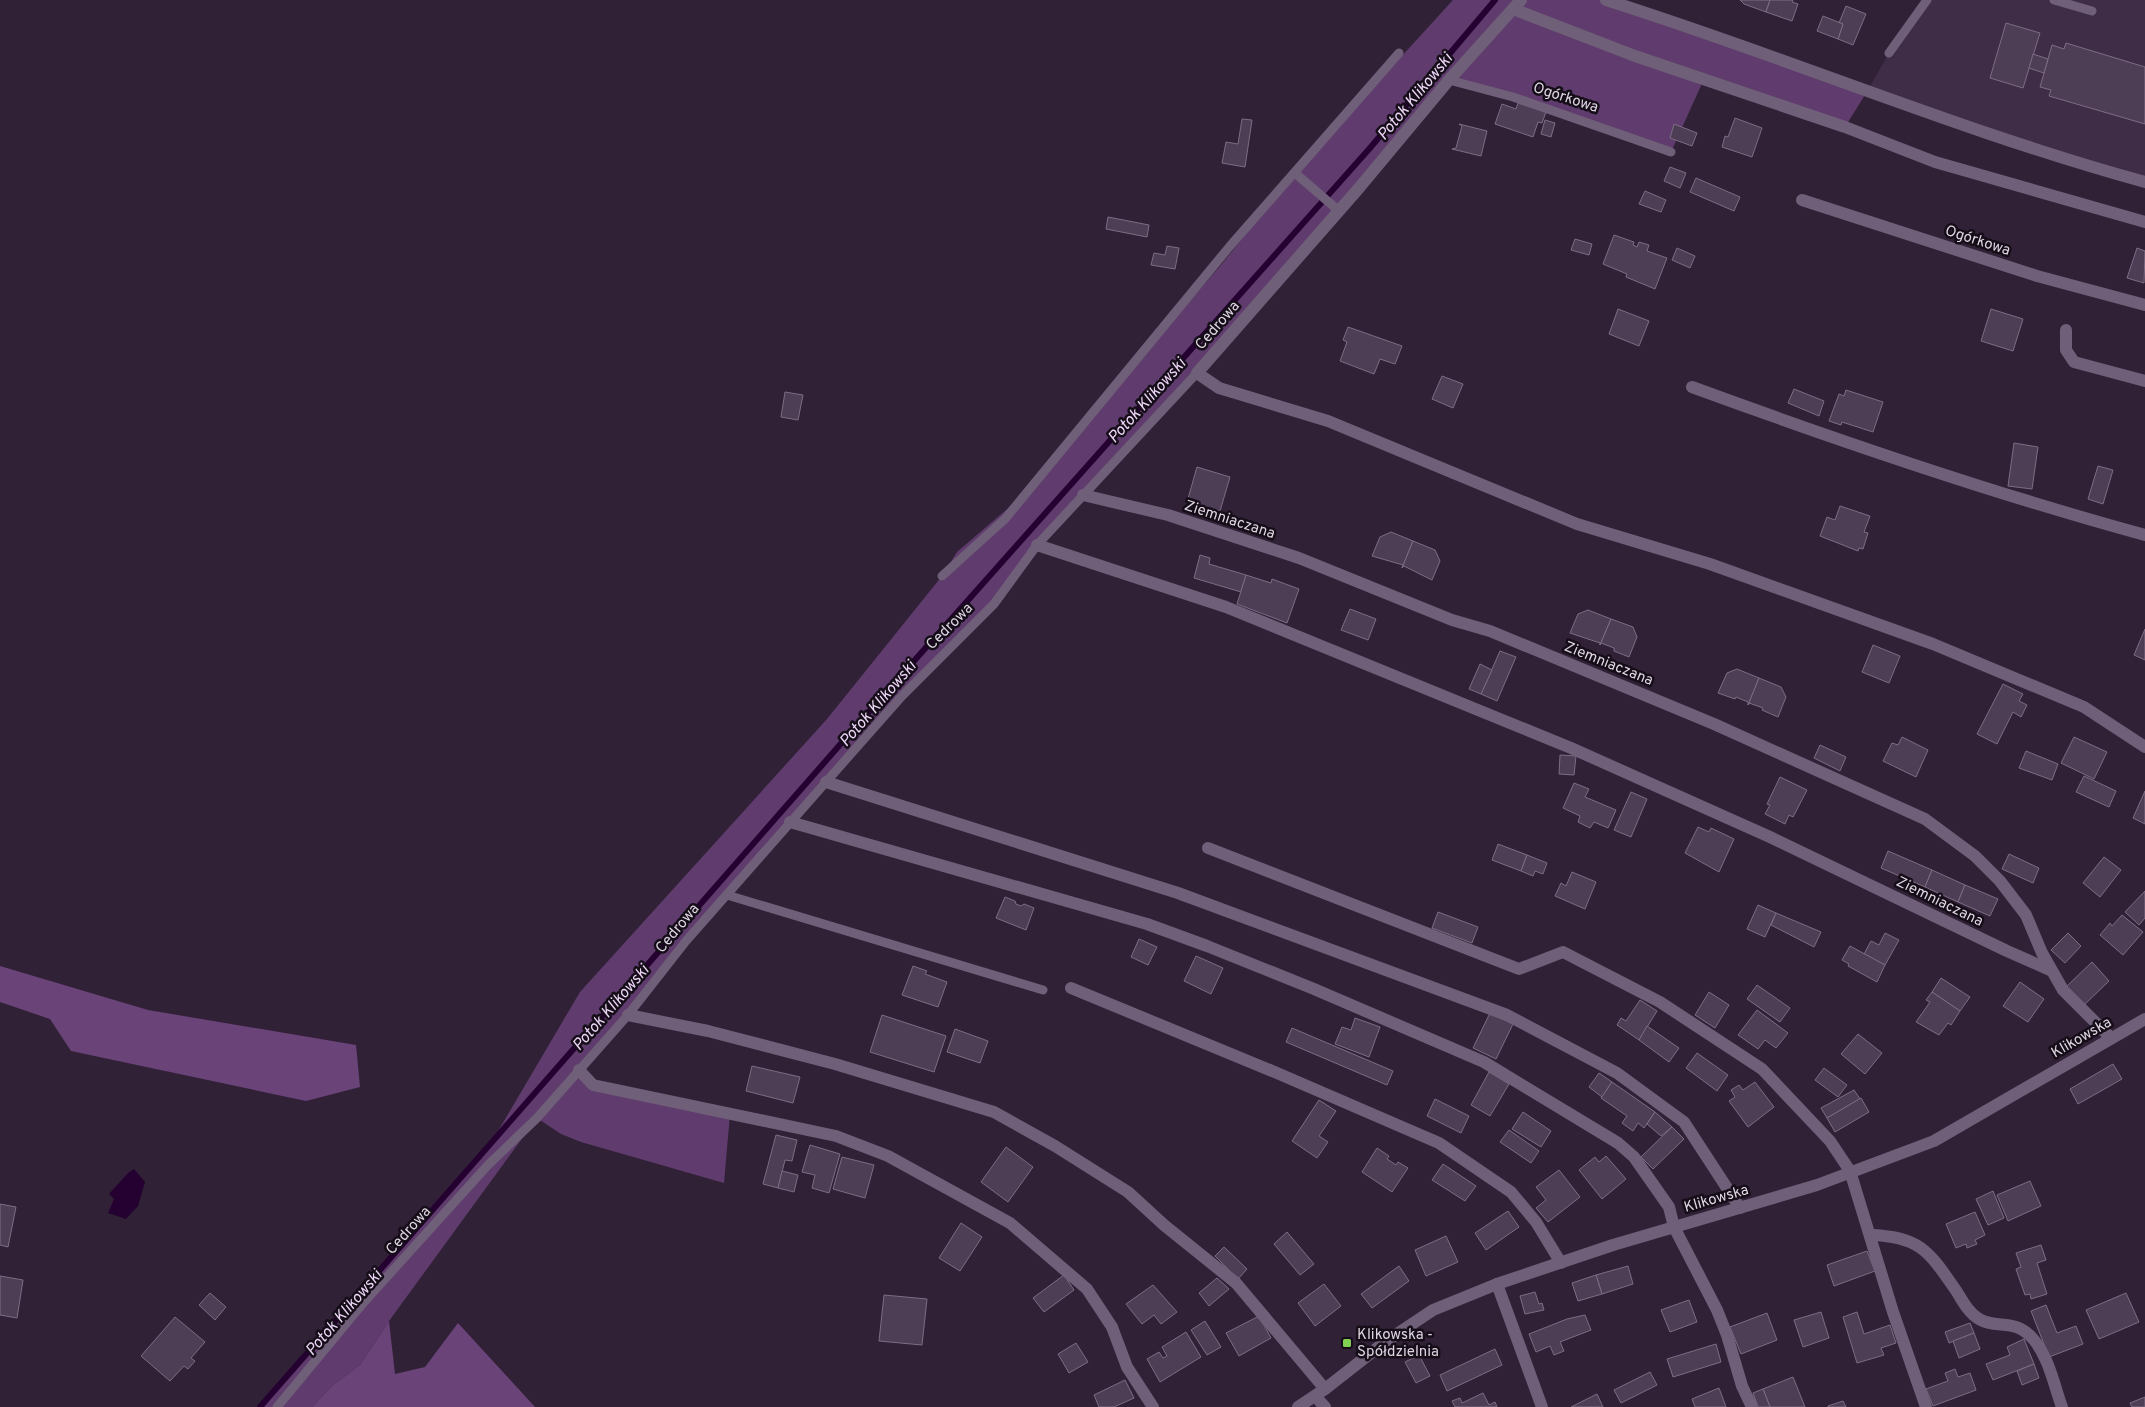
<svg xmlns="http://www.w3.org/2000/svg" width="2145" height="1407" font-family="Overpass,sans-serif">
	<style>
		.built { fill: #3f2c47 }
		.green { fill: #5f3c6d }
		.forest { fill: #6a4379 }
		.water { fill: #250131 }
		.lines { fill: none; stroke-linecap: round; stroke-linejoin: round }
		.stream { stroke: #250131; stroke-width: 6 }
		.building { fill: #4e3e55; stroke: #7e6c85 }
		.service { stroke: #705f78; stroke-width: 9 }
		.minor { stroke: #705f78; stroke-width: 12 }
		.tertiary { stroke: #705f78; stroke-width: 12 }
		.poi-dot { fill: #80d052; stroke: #150e18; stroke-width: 2 }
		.labels { text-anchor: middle; stroke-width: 5; stroke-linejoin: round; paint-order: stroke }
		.street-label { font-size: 15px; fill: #dfd5e3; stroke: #150e18 }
		.poi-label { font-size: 15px; fill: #dfd5e3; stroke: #150e18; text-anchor: start }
		.water-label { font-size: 16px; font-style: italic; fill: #edd6f7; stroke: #150e18 }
	</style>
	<rect width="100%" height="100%" fill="#312137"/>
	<path class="built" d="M1927,0h218v182l-277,-92 21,-37z"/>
	<path class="green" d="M1453,0h153l262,90 -23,37 -141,-48 -33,73 -223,-72 -348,397 -106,127 -92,92 -323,374 14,15 137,29 -6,69 -143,-41 -20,-8 -24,-16 -148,203 -29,44 -27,20 -21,22h-52l231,-264 89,-151 247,-273 115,-143 15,-24 63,-54 201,-233 74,-92z"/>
	<g class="forest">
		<path d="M0,966l148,44 208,35 4,42 -54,14 -235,-50 -21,-32 -50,-17z"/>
		<path d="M389,1321l6,53 30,-7 33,-44 77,84h-223l21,-22 27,-20z"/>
	</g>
	<path class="water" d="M134,1169l11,13 -7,24 -12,13 -18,-6 6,-14 -5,-5 19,-21z"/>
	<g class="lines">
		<path class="stream" d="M260,1407l606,-692 504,-567 125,-148"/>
	</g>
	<g class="building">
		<path d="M1740,0h30l-4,12 -22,-8z"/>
		<path d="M1770,0h23l-1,2 6,2 -6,17 -26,-9z"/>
		<path d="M1846,6l20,8 -13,31 -15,-6 5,-15 -4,-1z"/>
		<path d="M1823,16l20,8 -5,15 -21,-8z"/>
		<path d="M2006,23l34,10 -17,55 -33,-10z"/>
		<path d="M2066,43l79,24v57l-96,-28 2,-6 -11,-3 12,-42 12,4z"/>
		<path d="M2033,54l15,5 -4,14 -15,-5z"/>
		<path d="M1518,103l28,9 -4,11 -4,-1 -5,15 -38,-13 7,-20 14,5z"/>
		<path d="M1735,118l27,10 -10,29 -30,-10 3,-11 3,1z"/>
		<path d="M1242,119l10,1 -7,47 -23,-4 4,-21 12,2z"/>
		<path d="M1545,120l10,3 -4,14 -10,-3z"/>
		<path d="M1459,124l28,7 -6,25 -29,-7 4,-1 6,-22z"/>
		<path d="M1674,124l23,9 -5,13 -22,-8z"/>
		<path d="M1670,167l16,6 -6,15 -16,-7z"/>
		<path d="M1696,178l44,19 -6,14 -44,-19z"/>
		<path d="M1645,191l21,9 -5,12 -22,-8z"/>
		<path d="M1108,217l41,8 -2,12 -41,-8z"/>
		<path d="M1614,235l20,7 -1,3 4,2 2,-5 10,3 -2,6 20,7 -12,31 -29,-12 1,-3 -24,-10z"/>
		<path d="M1575,239l17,5 -3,11 -18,-5z"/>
		<path d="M1167,246l12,2 -4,21 -24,-4 3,-12 11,2z"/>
		<path d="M1677,248l18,8 -5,12 -18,-8z"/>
		<path d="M2137,248l8,3 -1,32 -17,-5z"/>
		<path d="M1618,309l31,12 -10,25 -30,-12z"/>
		<path d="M1991,309l32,10 -10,32 -32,-10z"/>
		<path d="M1348,327l54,19 -7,18 -15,-5 -6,15 -34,-13 7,-19 -4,-2z"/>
		<path d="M1442,376l21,8 -10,24 -21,-9z"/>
		<path d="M1794,389l30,12 -5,15 -31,-13z"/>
		<path d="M1846,390l37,12 -10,30 -31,-10 -1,3 -12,-4 10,-27 5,2z"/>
		<path d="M785,392l18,3 -5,25 -17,-3z"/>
		<path d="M2014,443l24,4 -6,42 -24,-3z"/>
		<path d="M2098,466l15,4 -10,34 -15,-5z"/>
		<path d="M1197,467l33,10 -10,34 -33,-9z"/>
		<path d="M1840,506l30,10 -6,16 4,1 -5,16 -4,-1 -1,3 -38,-15 7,-19 8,3z"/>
		<path d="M1391,532l22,9 -11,27 1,-3 -31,-9 8,-19z"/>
		<path d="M1413,541l22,9 5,11 -8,19 -28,-14 -2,2z"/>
		<path d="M1200,555l10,3 -1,6 37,11 -5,17 -47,-14z"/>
		<path d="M1246,575l25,8 1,-4 27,10 -12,34 -50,-19z"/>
		<path d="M1350,609l26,10 -8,21 -27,-10z"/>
		<path d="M1588,610l23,9 -11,26v-2l-30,-10 8,-19z"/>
		<path d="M1611,619l22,8 4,10 -8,20 -15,-6v-3l-13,-5 -1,2z"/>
		<path d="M2145,629v31l-11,-5z"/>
		<path d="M1873,645l27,11 -11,27 -27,-11z"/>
		<path d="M1500,651l16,6 -19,44 -16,-7z"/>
		<path d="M1480,664l12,6 -11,24 -12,-5z"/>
		<path d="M1737,669l22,9 -11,27v-3l-12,-5 -1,2 -17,-6 9,-20z"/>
		<path d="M1759,678l22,9 5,10 -8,20 -16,-7 1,-2 -14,-5 -1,2z"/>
		<path d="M2003,684l20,10 -4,7 8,4 -6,12 -8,-5 -16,32 -20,-10z"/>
		<path d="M1902,737l26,13 -12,27 -33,-16 9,-18 6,2z"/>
		<path d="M2074,737l33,15 -13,27 -33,-16z"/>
		<path d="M1820,745l26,12 -6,14 -26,-13z"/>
		<path d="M2026,751l32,13 -6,16 -33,-12z"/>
		<path d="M1560,755l16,1 -2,19 -15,-1z"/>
		<path d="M2084,776l32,15 -7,16 -33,-15z"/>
		<path d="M1780,777l27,13 -14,27 -4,-2 -4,9 -20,-10 5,-9 -3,-1z"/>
		<path d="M1574,783l15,6 -4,8 31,13 -8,18 -14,-6 -4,6 -12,-6 2,-6 -17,-8z"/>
		<path d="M2145,791v33l-12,-6z"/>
		<path d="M1631,792l16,7 -16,38 -17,-7z"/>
		<path d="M1698,827l11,5 2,-4 23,11 -15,33 -34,-19z"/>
		<path d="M1498,844l29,11 -6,16 -29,-11z"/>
		<path d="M1888,851l44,19 -7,17 -44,-19z"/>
		<path d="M2009,854l30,14 -6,15 -31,-14z"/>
		<path d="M1527,855l20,8 -4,11 -8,-3 -2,5 -12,-5z"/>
		<path d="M2104,857l17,13 -21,27 -17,-14z"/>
		<path d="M1932,870l33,15 -7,17 -33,-15z"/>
		<path d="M1572,872l24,10 -11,27 -30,-13 6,-13 5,3z"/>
		<path d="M1965,885l33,14 -8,17 -32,-14z"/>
		<path d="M2145,891v27l-6,7 -14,-13z"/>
		<path d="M1005,897l10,4 1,3 5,2 3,-2 10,4 -8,22 -30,-12z"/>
		<path d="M1758,905l18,8 -11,24 -18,-8z"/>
		<path d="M1438,912l40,15 -6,16 -40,-15z"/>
		<path d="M1776,913l45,19 -7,15 -43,-22z"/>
		<path d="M2122,915l21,17 -20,23 -23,-20 10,-12 2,3z"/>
		<path d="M1885,933l14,7 -14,25 -21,-11 7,-13 8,4z"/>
		<path d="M2068,933l13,13 -16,17 -14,-13z"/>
		<path d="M1139,939l18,8 -9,18 -17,-8z"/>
		<path d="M1850,946l35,19 -8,17 -29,-16 1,-2 -7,-4z"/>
		<path d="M1196,956l27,12 -12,26 -27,-13z"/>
		<path d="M2092,962l17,19 -26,25 -17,-19z"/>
		<path d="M913,966l14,5 -2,3 22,8 -9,25 -36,-12z"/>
		<path d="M1941,978l29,19 -10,14 -28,-19z"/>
		<path d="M2020,982l24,17 -16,23 -25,-16z"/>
		<path d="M1757,985l33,23 -10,14 -33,-23z"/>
		<path d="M1709,992l20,13 -14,23 -20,-13z"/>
		<path d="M1932,992l28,19 -9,14 -3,-2 -9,12 -23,-13 14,-20 -4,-2z"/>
		<path d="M1640,1000l17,11 -18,29 -22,-15 4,-7 5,3z"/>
		<path d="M1757,1010l31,23 -12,15 -11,-8 -7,9 -20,-14z"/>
		<path d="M1490,1013l23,11 -17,35 -23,-11z"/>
		<path d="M882,1015l64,21 -12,36 -64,-20z"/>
		<path d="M1355,1018l25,9 -11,30 -34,-13 7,-17 9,3z"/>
		<path d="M1647,1026l32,22 -10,14 -30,-22z"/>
		<path d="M1292,1028l101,43 -6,14 -101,-43z"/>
		<path d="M955,1029l33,12 -8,22 -33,-11z"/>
		<path d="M1858,1034l24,19 -17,21 -24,-20z"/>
		<path d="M1697,1053l31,22 -11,16 -31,-23z"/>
		<path d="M2113,1064l9,15 -44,25 -8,-15z"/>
		<path d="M752,1066l48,11 -7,26 -47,-12z"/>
		<path d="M1824,1068l23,17 -9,12 -23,-17z"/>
		<path d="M1489,1072l20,12 -19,32 -19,-11z"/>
		<path d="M1599,1073l13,9 -10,15 -13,-10z"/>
		<path d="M1612,1082l43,30 -11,16 -6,-5 -5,8 -11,-8 5,-7 -26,-18z"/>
		<path d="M1755,1082l19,25 -26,20 -19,-26 6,-4 -4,-7 8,-5 4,5z"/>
		<path d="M1854,1090l6,9 -33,19 -6,-10z"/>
		<path d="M1861,1098l8,14 -34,20 -8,-14z"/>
		<path d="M1435,1099l34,17 -8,17 -34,-17z"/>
		<path d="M1319,1100l17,11 -17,25 9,6 -11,16 -25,-17z"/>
		<path d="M1523,1112l28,19 -10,16 -29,-18z"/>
		<path d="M1655,1112l17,15 -11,9 -14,-12z"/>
		<path d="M1672,1127l12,12 -31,30 -12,-12z"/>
		<path d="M1509,1130l30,21 -8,12 -31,-21z"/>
		<path d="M776,1135l21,5 -5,21 -7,-1 -7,28 -15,-4z"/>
		<path d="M810,1145l30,9 -11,39 -17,-5 3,-13 -13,-3z"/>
		<path d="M1006,1147l27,20 -25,35 -27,-20z"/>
		<path d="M1377,1148l12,8 -2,3 9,6 2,-3 10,6 -16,24 -30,-20z"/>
		<path d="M1606,1156l20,23 -24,20 -23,-29 16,-13 4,5z"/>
		<path d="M842,1157l32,8 -9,33 -32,-9z"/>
		<path d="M1443,1164l33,22 -11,15 -33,-21z"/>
		<path d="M1559,1170l21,27 -32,25 -12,-14 10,-8 -10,-13z"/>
		<path d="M782,1171l16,4 -4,17 -16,-4z"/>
		<path d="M2030,1181l11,25 -33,15 -11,-26z"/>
		<path d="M1993,1191l11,27 -16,7 -12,-26z"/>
		<path d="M0,1204l16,3 -8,40 -8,-2z"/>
		<path d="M1508,1211l11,16 -33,23 -11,-17z"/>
		<path d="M1975,1212l10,23 -10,5 2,4 -10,4 -1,-4 -10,4 -10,-24z"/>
		<path d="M961,1223l21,14 -22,34 -21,-13z"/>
		<path d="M1287,1232l27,32 -14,11 -26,-31z"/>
		<path d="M1446,1236l12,26 -32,14 -11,-26z"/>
		<path d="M2041,1245l5,15 -9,3 10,31 -16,5 -1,-5 -5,1 -9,-26 5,-2 -5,-14z"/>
		<path d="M1224,1247l23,22 -9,10 -23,-23z"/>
		<path d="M1867,1251l8,20 -41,15 -7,-21z"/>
		<path d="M1399,1266l10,15 -37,27 -11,-14z"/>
		<path d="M1628,1266l5,18 -31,10 -6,-19z"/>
		<path d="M1064,1275l10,15 -30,22 -11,-14z"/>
		<path d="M1596,1275l6,19 -24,7 -6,-18z"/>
		<path d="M0,1276l23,4 -6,38 -17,-3z"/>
		<path d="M1217,1278l12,11 -20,17 -10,-13z"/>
		<path d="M1324,1284l17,22 -26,20 -17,-23z"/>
		<path d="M1153,1285l24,27 -16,12 -7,-9 -12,9 -16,-20z"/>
		<path d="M1535,1292l4,12 3,-1 2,7 -19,4 -5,-18z"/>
		<path d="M210,1293l16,14 -11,13 -16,-15z"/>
		<path d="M2126,1293l13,29 -40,17 -13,-29z"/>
		<path d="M884,1295l43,4 -5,46 -43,-4z"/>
		<path d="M1689,1300l8,22 -27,10 -9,-22z"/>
		<path d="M2046,1305l11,28 19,-7 7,18 -34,13 -18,-46z"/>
		<path d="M1821,1312l8,26 -26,9 -9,-27z"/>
		<path d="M1857,1312l7,22 26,-9 6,18 -15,5 3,7 -27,8 -14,-46z"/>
		<path d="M1767,1313l10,27 -36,14 -11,-27z"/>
		<path d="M1585,1315l6,15 -31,12 4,9 -10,4 -4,-9 -14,6 -7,-18 38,-15z"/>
		<path d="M1259,1316l12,22 -32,18 -13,-23z"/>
		<path d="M175,1317l30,25 -14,16 4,3 -7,8 -4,-3 -14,15 -29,-25z"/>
		<path d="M1205,1321l16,26 -14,8 -16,-25z"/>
		<path d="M1970,1323l4,10 -25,10 -4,-11z"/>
		<path d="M1186,1332l15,25 -41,25 -13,-23 12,-7 4,6 4,-2 -5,-9z"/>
		<path d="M1974,1333l6,16 -21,9 -6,-17z"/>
		<path d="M2024,1339l10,25 -41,16 -7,-16 24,-9 -3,-8z"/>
		<path d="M1076,1343l12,19 -19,11 -11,-19z"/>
		<path d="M1716,1344l5,18 -48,15 -6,-18z"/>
		<path d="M1495,1349l7,16 -55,26 -7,-16z"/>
		<path d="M1419,1355l11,21 -14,7 -11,-21z"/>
		<path d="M2034,1364l5,14 -17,7 -5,-14z"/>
		<path d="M1955,1369l3,8 12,-4 6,17 -43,16 -7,-17 22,-8 -3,-8z"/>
		<path d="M1650,1372l7,13 -36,18 -7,-13z"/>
		<path d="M1793,1377l12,30h-35l-7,-18z"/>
		<path d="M1125,1380l9,18 -20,9h-15l-5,-12z"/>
		<path d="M1719,1388l7,19h-31l-3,-8z"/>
		<path d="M1763,1389l7,18h-12l-5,-14z"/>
		<path d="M1483,1393l6,12 6,-3 2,5h-42l-3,-6 8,-3 2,5z"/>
		<path d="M1597,1394l6,13h-32z"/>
		<path d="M2145,1397v10h-13l-2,-4z"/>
		<path d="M1843,1401l3,6h-18v-1z"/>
	</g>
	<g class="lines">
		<g class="service">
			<path d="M2054,0l38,11"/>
			<path d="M1889,53l38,-53"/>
			<path d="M1449,80l64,17 158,55"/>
			<path d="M1295,173l44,38"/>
			<path d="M942,576l63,-57 225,-273 169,-193"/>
			<path d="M727,895l316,95"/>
			<path d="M277,1407l88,-106 123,-136 49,-47 91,-103 58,-74 140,-159 76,-86 92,-92 43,-59 160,-172"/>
		</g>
		<g class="minor">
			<path d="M1521,0l-72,80 -90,108 -162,185 22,15 109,33 249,103 133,40 223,80 151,63 61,40"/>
			<path d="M1606,0c181,57 356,132 539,182"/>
			<path d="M1513,9l122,47 210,71 90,35 210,60"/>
			<path d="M1802,200l235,76 108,29"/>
			<path d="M2066,330v20l8,12 71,19"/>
			<path d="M1692,387c150,55 299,106 453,148"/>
			<path d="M1083,495l85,20 131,43 153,62 38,11 224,93 211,95 50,37 25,25 26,34 16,38 21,37 48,48"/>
			<path d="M1037,545l189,62 345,141 199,89 237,114 43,19"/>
			<path d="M826,782l352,111 329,122 110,58 67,49 56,86"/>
			<path d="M790,822l357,102 60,22 107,43 170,73 134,81 16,14 35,50 5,20 43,83 10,25 15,51 10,21"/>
			<path d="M1208,848l311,121 44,-17 97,50 102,67 68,72 20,30 43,141 33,95"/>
			<path d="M1071,988l206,85 162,70 72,49 25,30 25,41"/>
			<path d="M628,1015l80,16 127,33 159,48 61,34 73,46 36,33 72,58 89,106"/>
			<path d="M579,1070l14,15 243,51 52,20 122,67 77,66 25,38 15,40 26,40"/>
			<path d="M1870,1235c51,1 60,18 87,57 6,10 12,21 22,27 19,11 36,-2 55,21 15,18 20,45 28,67"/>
			<path d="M1497,1284l45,123"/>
			<path d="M1315,1396l10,11"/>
		</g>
		<path class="tertiary" d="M1298,1407l27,-18 60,-47 48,-32 64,-26 116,-39 204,-60 117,-44 211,-122"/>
	</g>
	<rect class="poi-dot" x="1342" y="1338" width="10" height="10" rx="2.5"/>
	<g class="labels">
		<g class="street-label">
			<text transform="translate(1566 97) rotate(18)" y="5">Ogórkowa</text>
			<text transform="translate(1978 240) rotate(18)" y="5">Ogórkowa</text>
			<text transform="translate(1217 325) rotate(-49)" y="5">Cedrowa</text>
			<text transform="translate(1230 519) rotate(18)" y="5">Ziemniaczana</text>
			<text transform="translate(949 626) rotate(-45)" y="5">Cedrowa</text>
			<text transform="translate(1609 663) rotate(22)" y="5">Ziemniaczana</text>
			<text transform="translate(1940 901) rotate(26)" y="5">Ziemniaczana</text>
			<text transform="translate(677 928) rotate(-50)" y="5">Cedrowa</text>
			<text transform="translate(2081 1037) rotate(-30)" y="5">Klikowska</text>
			<text transform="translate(1716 1198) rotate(-16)" y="5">Klikowska</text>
			<text transform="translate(408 1230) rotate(-48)" y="5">Cedrowa</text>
		</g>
		<g class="poi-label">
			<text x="1357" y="1339">Klikowska -<tspan x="1357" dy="17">Spółdzielnia</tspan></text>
		</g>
		<g class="water-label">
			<text transform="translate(1414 96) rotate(-50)" y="6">Potok Klikowski</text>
			<text transform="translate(1146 400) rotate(-48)" y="6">Potok Klikowski</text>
			<text transform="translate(877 703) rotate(-49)" y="6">Potok Klikowski</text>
			<text transform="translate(610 1007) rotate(-49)" y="6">Potok Klikowski</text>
			<text transform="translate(343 1312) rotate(-49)" y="6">Potok Klikowski</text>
		</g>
	</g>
</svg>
